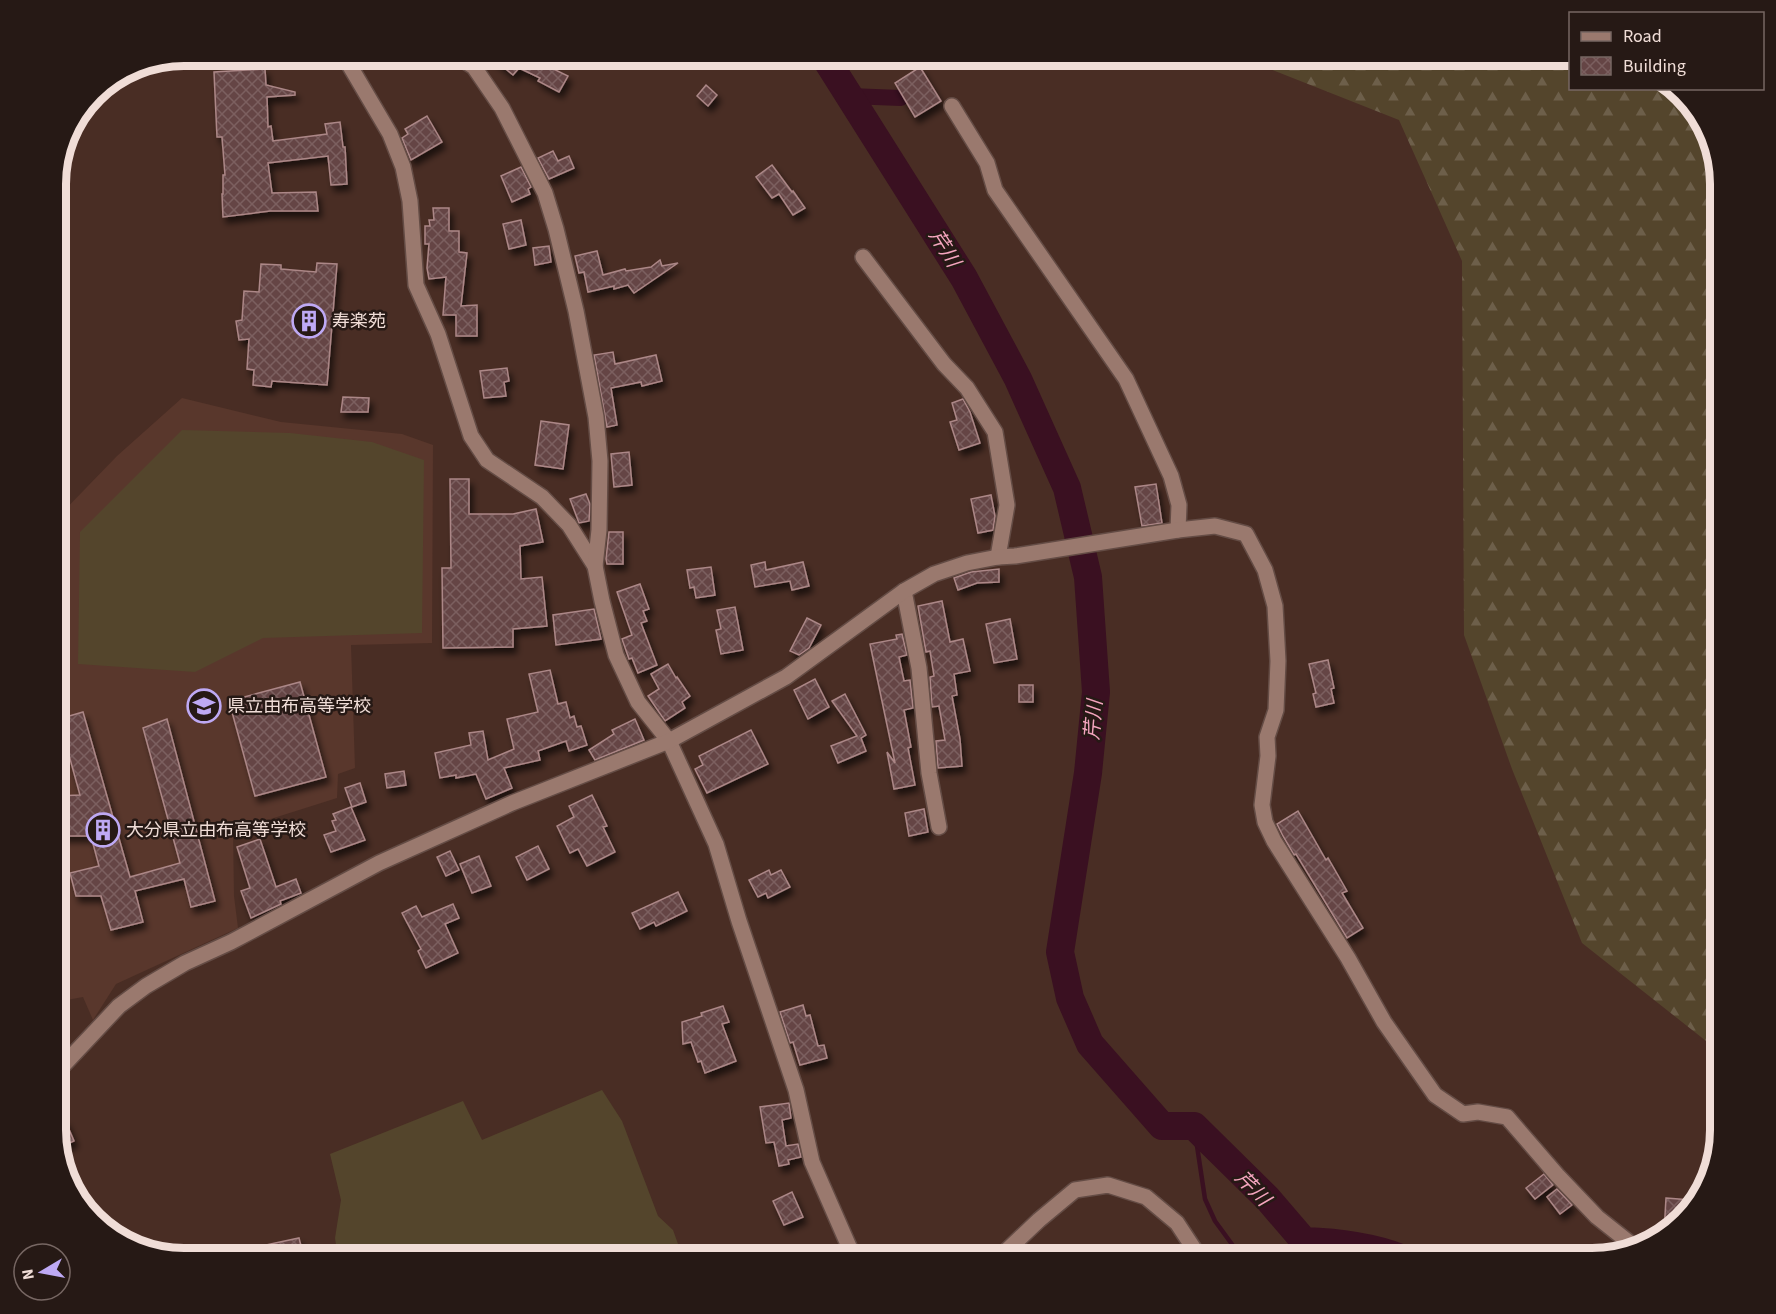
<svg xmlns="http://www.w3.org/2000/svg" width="1776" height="1314" font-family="'Source Sans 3','Noto Sans JP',sans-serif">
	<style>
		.built { fill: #59372c }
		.forest { fill: url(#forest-firs) }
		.pitch { fill: #54452c }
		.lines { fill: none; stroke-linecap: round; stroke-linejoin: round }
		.stream { stroke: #3a1021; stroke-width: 4.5 }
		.canal { stroke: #3a1021; stroke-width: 16 }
		.river { stroke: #3a1021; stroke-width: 28 }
		.building { fill: url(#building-cross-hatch); stroke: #ac8787; stroke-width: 1.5; filter: url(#shadow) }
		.minor-casing { stroke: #644c45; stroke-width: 18 }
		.minor { stroke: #9a796e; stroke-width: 15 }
		.labels { text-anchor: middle; stroke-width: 5; stroke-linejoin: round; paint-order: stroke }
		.poi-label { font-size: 18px; fill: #f0ddd7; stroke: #261915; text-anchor: start }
		.water-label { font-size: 20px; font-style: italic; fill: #f5a5bf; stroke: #261915 }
		.rim { fill: none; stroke: #f0ddd7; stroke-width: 8 }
	</style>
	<defs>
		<pattern id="forest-firs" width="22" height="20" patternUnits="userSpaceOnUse" patternTransform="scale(1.5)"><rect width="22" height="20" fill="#54452c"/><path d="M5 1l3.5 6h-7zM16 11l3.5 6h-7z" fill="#6d5f4a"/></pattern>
		<pattern id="building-cross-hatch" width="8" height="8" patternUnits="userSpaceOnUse" patternTransform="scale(1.5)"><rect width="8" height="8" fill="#654545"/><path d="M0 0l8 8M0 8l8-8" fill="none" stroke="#7b5f5f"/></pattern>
		<filter id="shadow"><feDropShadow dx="3.5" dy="6" stdDeviation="3" flood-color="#0009"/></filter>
	</defs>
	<rect width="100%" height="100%" fill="#492d24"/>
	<path class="built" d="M182,398l99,24 121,12 31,11 -1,198 -81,2 4,123 -17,6 -1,24 -104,33 1,65 4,32 -122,56 -23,36 -10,-23 -27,5v-483l61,-63z"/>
	<path class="forest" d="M1237,56h333v32l105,1 32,38 13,57v868l-138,-109 -70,-174 -48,-134 -2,-374 -63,-141z"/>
	<g class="pitch">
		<path d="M182,430l108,3 82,9 52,18 -2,173 -159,5 -68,34 -117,-8 2,-132z"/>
		<path d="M602,1090l20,31 36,95 15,14 10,28h-345l-3,-20 6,-38 -11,-46 133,-53 19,39z"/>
	</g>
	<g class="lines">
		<path class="stream" d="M1194,1126l11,73 10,22 27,37"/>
		<path class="canal" d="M849,96l52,2"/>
		<path class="river" d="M824,56l140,222 54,101 49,109 21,89 8,115 -8,81 -28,179 10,46 20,46 72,82h32l74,73 36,42c31,1 69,6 97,17"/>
	</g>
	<g class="building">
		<path d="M490,56h41l-4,4 4,4 2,-5 35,17 -9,16 -21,-11 2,-3 -21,-10 -6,7z"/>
		<path d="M920,67l21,34 -26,16 -20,-34z"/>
		<path d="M265,69l1,16 29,7v3l-28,2 1,30 3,-1 2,15 54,-7 -2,-10 15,-2 3,25h2l2,37 -16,1 -3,-29 -60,7 4,30 44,-1 2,19h-48l-47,6 -1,-23h1v-19h2l-3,-38h-5l-3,-65z"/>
		<path d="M706,85l11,10 -9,11 -11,-10z"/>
		<path d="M427,116l15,26 -31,18 -9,-22 6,-4 -3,-5z"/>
		<path d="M553,151l5,10 11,-5 5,12 -25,11 -11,-21z"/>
		<path d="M772,165l20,27 1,-1 12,17 -12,7 -14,-21 -7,4 -16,-21z"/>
		<path d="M521,167l10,20 -3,2 2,5 -18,8 -11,-26z"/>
		<path d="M433,208h16v23h10v21l8,1 -6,53 16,-1v31h-21v-21h-13l3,-38 -17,2 -2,-11 2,-24h-4v-18h5l-1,-6h5z"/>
		<path d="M521,220l5,25 -17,4 -6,-25z"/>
		<path d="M549,246l2,16 -16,3 -2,-17z"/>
		<path d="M597,251l6,24 22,-6 1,2 25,-4 9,-7 2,6 16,-3 -44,30 -6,-8 -14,4v-3l-26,6 -4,-20 -5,1 -4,-17z"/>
		<path d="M317,263l20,1 -10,121 -55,-4 -1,6 -18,-2 1,-15 -7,-1 2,-30 -10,1 -3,-19 6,-1 2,-29 15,1 2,-28 20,1v4l35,3z"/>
		<path d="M613,352l2,12 41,-9 6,26 -20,5 -1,-4 -30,6 6,37 -10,2 -13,-72z"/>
		<path d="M507,368l2,13 -5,1 2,14 -22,2 -4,-27z"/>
		<path d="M343,397l26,1 -1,14h-27z"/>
		<path d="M963,399l7,13 10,31 -21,7 -9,-28 7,-2 -5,-17z"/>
		<path d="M541,421l28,4 -6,44 -28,-4z"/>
		<path d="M629,452l3,33 -18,2 -3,-33z"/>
		<path d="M450,479h19v35h44l23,-5 7,33 -23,4 1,33 21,-2 5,49 -34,3v18l-70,1 -1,-80h9z"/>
		<path d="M1156,484l6,39 -20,3 -7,-39z"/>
		<path d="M586,494l4,10 -1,17 -10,2 -9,-24z"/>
		<path d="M991,495l4,21 -2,14 -15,3 -7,-34z"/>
		<path d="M609,532h14v32h-16l-1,-5z"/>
		<path d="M765,562l1,8 37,-8 6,24 -17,4 -2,-9 -35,6 -4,-22z"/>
		<path d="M711,567l4,28 -19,3 -2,-11 -4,1 -3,-18z"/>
		<path d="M999,569v13l-22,1 -19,7 -4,-12 17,-6z"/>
		<path d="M640,584l9,25 -6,2 4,10 -6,2 16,42 -19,8 -6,-15 -3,1 -7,-20 10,-4 -15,-43z"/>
		<path d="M942,601l8,41 13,-3 7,32 -16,3 3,21 -5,1 8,43 2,27 -24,2 -2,-27 9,-1 -6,-34 -7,1 -2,-30 4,-1 -4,-25 -4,1 -8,-46z"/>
		<path d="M735,607l8,43 -22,4 -5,-24 5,-1 -4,-19z"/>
		<path d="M594,609l7,30 -45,6 -3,-30z"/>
		<path d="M807,618l14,7 -12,23 -10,7 -9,-4z"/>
		<path d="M1010,619l7,40 -23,4 -8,-39z"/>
		<path d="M902,634l5,21 -8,2 5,24 6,-1 3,28 -9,2 7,37 -3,1 7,37 -21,4 -7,-37 8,11 -25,-119 27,-5 -1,-4z"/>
		<path d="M1328,660l6,28 -3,1 3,14 -18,4 -3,-13 3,-1 -7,-29z"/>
		<path d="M668,664l8,14 1,-1 13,19 -8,6 3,6 -20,13 -17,-25 11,-7 -8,-15z"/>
		<path d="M550,670l8,34 8,-2 4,16 4,-2 3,11 4,-1 6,19 -18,6 -3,-10 -28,10 2,9 -36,8 8,20 -26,11 -10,-25 -20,4v-3l-16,3 -5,-25 36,-8 -2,-12 14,-2 5,29 26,-11 -7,-30 31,-7 -9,-38z"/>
		<path d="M815,679l14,28 -21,12 -14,-29z"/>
		<path d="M300,682l26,95 -71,19 -26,-95z"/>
		<rect x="1019" y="685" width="14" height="17"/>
		<path d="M845,694l21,41 -5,3 5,13 -28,12 -7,-17 26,-10 -25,-35z"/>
		<path d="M83,712l47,165 50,-14 -37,-135 24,-9 48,182 -24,6 -7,-28 -49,12 8,31 -32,8 -10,-34h-25l-6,-23 29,-7 -8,-30h-35v-40l24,-1 -21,-76z"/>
		<path d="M635,719l9,21 -49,20 -6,-10 25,-16 -2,-4z"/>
		<path d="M751,730l17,34 -61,29 -12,-24 8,-4 -4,-9z"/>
		<path d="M404,771l2,14 -19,3 -2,-14z"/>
		<path d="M360,783l6,19 -14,5 -7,-19z"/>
		<path d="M592,795l15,31 -4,1 12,25 -28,14 -9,-17 -8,4 -13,-27 17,-9 -5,-11z"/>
		<path d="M351,807l14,33 -34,12 -7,-17 12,-4 -4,-10 4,-1 -3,-6z"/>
		<path d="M924,809l4,23 -19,4 -4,-23z"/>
		<path d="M1298,811l28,49 2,-2 19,33 -5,2 21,35 -16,10 -51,-84 -2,1 -11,-19 -6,-12z"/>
		<path d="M260,839l16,48 20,-8 5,14 -21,8 1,3 -30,14 -10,-27 9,-3 -13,-41z"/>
		<path d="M538,846l11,23 -22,11 -11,-23z"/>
		<path d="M450,851l9,19 -13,6 -9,-19z"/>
		<path d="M479,856l12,30 -19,7 -12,-29z"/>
		<path d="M769,870l2,5 10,-5 9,17 -22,11 -2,-5 -8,4 -9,-17z"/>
		<path d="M678,892l9,19 -31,15 -2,-4 -14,7 -8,-16z"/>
		<path d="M453,904l6,14 -14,6 13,29 -32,15 -8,-17 3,-2 -19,-36 14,-7 6,11z"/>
		<path d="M803,1005l3,11 4,-1 8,31 6,-1 3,13 -27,7 -7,-23 -3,1 -10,-31z"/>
		<path d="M723,1006l6,16 -7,2 14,37 -31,12 -4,-12 -3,1 -7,-20 -8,2 -1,-22 20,-6 -1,-3z"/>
		<path d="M789,1103l2,15 -9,2 4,26 12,-2 3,13 -13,3 1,4 -10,2 -5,-24 -8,1 -6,-36z"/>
		<path d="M65,1120l9,21 -15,7 -3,-10v-14z"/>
		<path d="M1544,1174l9,11 -18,14 -9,-11z"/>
		<path d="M1557,1189l15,16 -12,9 -13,-17z"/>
		<path d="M792,1192l11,25 -19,8 -11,-24z"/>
		<path d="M1666,1198l25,2 -1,11 -26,22z"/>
		<path d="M299,1238l5,20h-40l-3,-12z"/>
	</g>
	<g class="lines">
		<defs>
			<g id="minor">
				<path d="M344,56l46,78 13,33 7,34 6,84 22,49 33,102 16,24 55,37 27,28 26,41"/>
				<path d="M457,56l17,11 28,41 43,85 11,36 20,82 20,106 4,44 -1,69 -4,36 7,35 14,54 22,47 31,39 47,103 23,77 57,169 16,72 42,96"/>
				<path d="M952,106l35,57 8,27 131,189 45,97 8,29 -1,25"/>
				<path d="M863,257l81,107 23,24 28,44 12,73 -9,52"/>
				<path d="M904,591l15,77 10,105 10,54"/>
				<path d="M56,1073l63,-67 27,-20 39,-23 46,-21 148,-79 133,-60 157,-62 117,-64 118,-86 30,-17 33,-11 31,-6 17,-1 163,-26 37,-4 31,8 19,36 10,36 3,55 -2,49 -9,27 1,19 -6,49 3,17 9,19 74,117 36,64 51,73 28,19 15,-2 29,5 50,58 40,42 34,27 13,2"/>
				<path d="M999,1258l40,-38 36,-30 33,-5 38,12 31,26 23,35"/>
			</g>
		</defs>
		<use href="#minor" class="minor-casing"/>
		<use href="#minor" class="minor"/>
	</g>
	<defs>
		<symbol id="building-ring" viewBox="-11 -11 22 22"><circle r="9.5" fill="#261915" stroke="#bea9f4" stroke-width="1.5"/><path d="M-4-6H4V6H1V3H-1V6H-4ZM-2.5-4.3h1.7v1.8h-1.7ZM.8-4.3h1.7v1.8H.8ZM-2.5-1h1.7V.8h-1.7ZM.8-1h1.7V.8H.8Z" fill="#bea9f4"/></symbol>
		<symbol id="school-ring" viewBox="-11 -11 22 22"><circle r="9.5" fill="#261915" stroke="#bea9f4" stroke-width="1.5"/><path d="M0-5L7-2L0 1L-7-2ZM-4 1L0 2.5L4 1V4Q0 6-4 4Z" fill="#bea9f4"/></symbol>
	</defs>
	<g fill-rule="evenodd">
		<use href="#building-ring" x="290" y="302" width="38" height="38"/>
		<use href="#school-ring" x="185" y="687" width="38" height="38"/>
		<use href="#building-ring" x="84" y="811" width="38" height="38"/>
	</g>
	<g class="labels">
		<g class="poi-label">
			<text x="332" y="327">寿楽苑</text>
			<text x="227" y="712">県立由布高等学校</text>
			<text x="126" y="836">大分県立由布高等学校</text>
		</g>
		<g class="water-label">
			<text transform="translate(945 248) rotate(58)" y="7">芹川</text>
			<text transform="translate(1093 720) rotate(-85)" y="7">芹川</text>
			<text transform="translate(1253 1188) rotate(46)" y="7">芹川</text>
		</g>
	</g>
	<path d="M0 0H1776V1314H0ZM184 66H1592A118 118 0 0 1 1710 184V1130A118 118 0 0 1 1592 1248H184A118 118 0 0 1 66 1130V184A118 118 0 0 1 184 66Z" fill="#261915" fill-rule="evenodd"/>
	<path class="rim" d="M184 66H1592A118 118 0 0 1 1710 184V1130A118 118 0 0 1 1592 1248H184A118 118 0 0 1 66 1130V184A118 118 0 0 1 184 66Z"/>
	<rect x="1569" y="12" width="195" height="78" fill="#261915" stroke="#776763" stroke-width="1.5"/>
	<rect x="1581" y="32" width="30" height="9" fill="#9a796e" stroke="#776763" stroke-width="1.5"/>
	<text x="1623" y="42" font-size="18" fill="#f0ddd7">Road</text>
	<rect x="1581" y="57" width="30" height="18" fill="url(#building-cross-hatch)" stroke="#776763" stroke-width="1.5"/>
	<text x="1623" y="72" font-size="18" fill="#f0ddd7">Building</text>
	<g transform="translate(42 1272) rotate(260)"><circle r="28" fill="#261915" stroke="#776763" stroke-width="1.5"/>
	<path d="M0-4.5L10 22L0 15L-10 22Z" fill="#bea9f4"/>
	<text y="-9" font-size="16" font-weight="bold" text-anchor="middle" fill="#f0ddd7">N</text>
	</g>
</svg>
